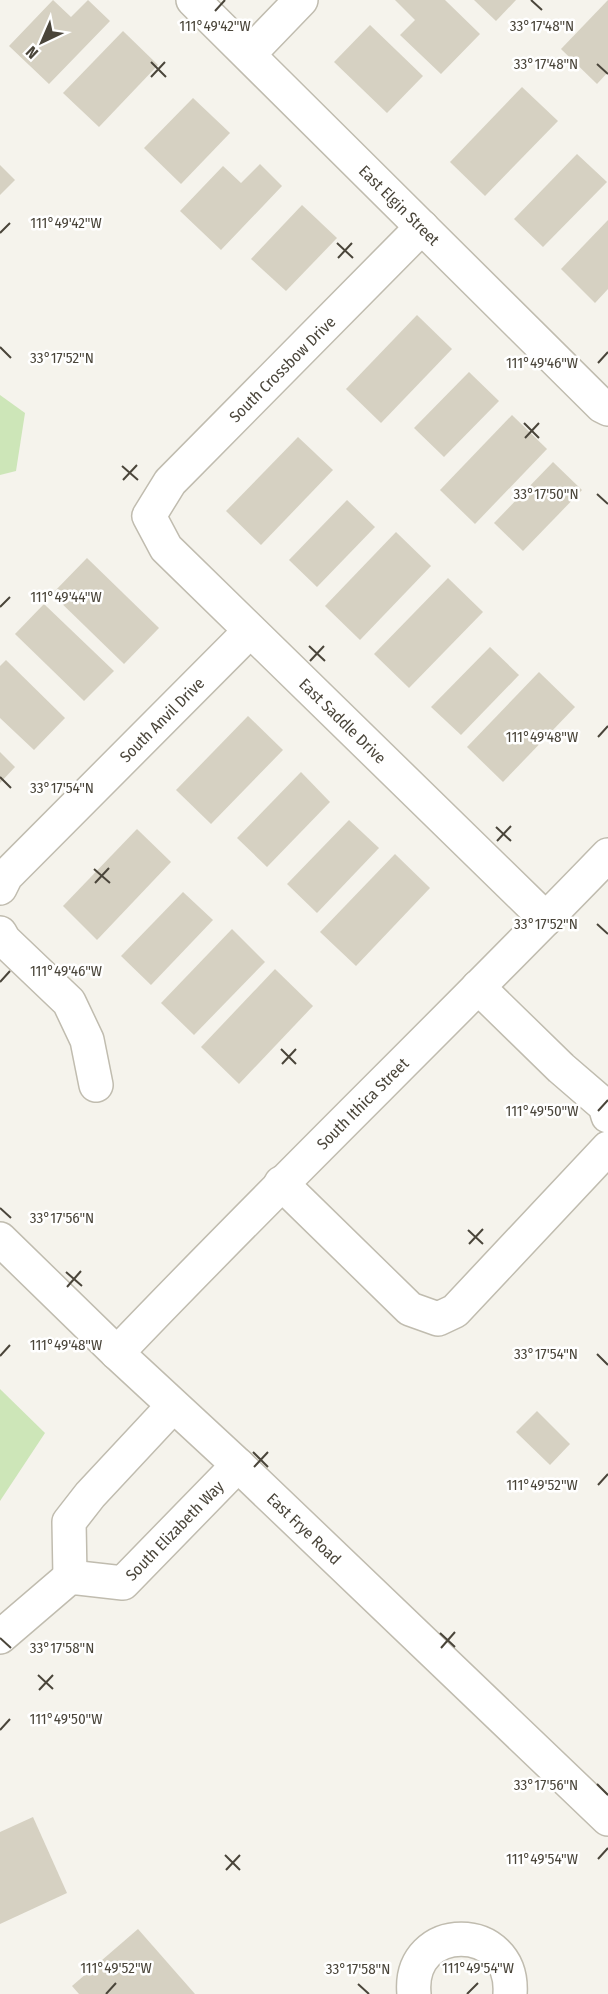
<svg xmlns="http://www.w3.org/2000/svg" width="608" height="1994" font-family="'Fira Sans Condensed',sans-serif">
	<style>
		.green { fill: #cde6b8 }
		.building { fill: #d6d1c2 }
		.lines { fill: none; stroke-linecap: round; stroke-linejoin: round }
		.minor-casing { stroke: #c0bcaf; stroke-width: 36 }
		.minor { stroke: #fff; stroke-width: 33 }
		.ticks { fill: none; stroke: #4a453a; stroke-width: 2 }
		.labels { text-anchor: middle; stroke-width: 5; stroke-linejoin: round; paint-order: stroke }
		.street-label { font-size: 16px; fill: #4a453a; stroke: #fff }
		.ticks-label { font-size: 15px; text-anchor: middle; fill: #4a453a; stroke: #fff; stroke-width: 5; stroke-linejoin: round; paint-order: stroke }
	</style>
	<rect width="100%" height="100%" fill="#f5f3ec"/>
	<g class="green">
		<path d="M0,395l25,18 -9,58 -16,4z"/>
		<path d="M0,1389l45,44 -45,68z"/>
	</g>
	<g class="building">
		<path d="M53,0l18,17 17,-17 22,21 -61,63 -40,-38z"/>
		<path d="M395,0h50l35,34 -39,40 -41,-39 15,-15z"/>
		<path d="M474,0h42l-20,21z"/>
		<path d="M608,0v72l-11,12 -36,-35z"/>
		<path d="M370,25l53,51 -36,37 -53,-51z"/>
		<path d="M123,31l35,34 -59,62 -36,-34z"/>
		<path d="M522,87l36,34 -73,75 -35,-34z"/>
		<path d="M193,98l37,35 -49,51 -37,-36z"/>
		<path d="M577,154l30,28 -64,65 -29,-28z"/>
		<path d="M260,164l22,22 -61,64 -41,-39 43,-45 18,17z"/>
		<path d="M0,165l15,15 -15,15z"/>
		<path d="M302,205l35,33 -51,53 -35,-32z"/>
		<path d="M608,220v69l-13,14 -34,-34z"/>
		<path d="M417,315l35,34 -71,74 -35,-34z"/>
		<path d="M469,372l30,29 -55,56 -30,-29z"/>
		<path d="M512,415l35,34 -72,75 -35,-34z"/>
		<path d="M298,437l35,33 -72,75 -35,-34z"/>
		<path d="M553,462l29,28 -59,61 -29,-28z"/>
		<path d="M347,500l28,27 -58,60 -28,-27z"/>
		<path d="M396,532l35,34 -71,74 -35,-34z"/>
		<path d="M87,558l72,70 -35,36 -72,-70z"/>
		<path d="M448,578l35,34 -74,76 -35,-34z"/>
		<path d="M44,604l70,67 -30,30 -69,-67z"/>
		<path d="M490,647l29,28 -58,60 -30,-28z"/>
		<path d="M6,660l59,58 -31,32 -34,-32v-52z"/>
		<path d="M539,672l36,35 -72,75 -36,-35z"/>
		<path d="M248,716l35,34 -72,74 -35,-34z"/>
		<path d="M0,752l15,15 -15,16z"/>
		<path d="M301,772l29,30 -63,65 -30,-29z"/>
		<path d="M349,820l30,28 -62,65 -30,-29z"/>
		<path d="M137,829l34,33 -74,78 -34,-34z"/>
		<path d="M395,854l35,34 -74,78 -36,-34z"/>
		<path d="M183,892l30,28 -62,65 -30,-29z"/>
		<path d="M232,929l33,33 -71,73 -33,-32z"/>
		<path d="M275,969l38,37 -74,78 -38,-37z"/>
		<path d="M537,1411l33,33 -20,21 -34,-33z"/>
		<path d="M33,1817l34,76 -67,31v-92z"/>
		<path d="M138,1929l57,65h-116l-7,-8z"/>
	</g>
	<g class="lines">
		<defs>
			<g id="minor">
				<path id="s1" d="M193,0l409,406 6,3"/>
				<path d="M249,54l52,-54"/>
				<path id="s2" d="M422,227l-252,255 -21,34 17,32 380,371"/>
				<path id="s3" d="M0,888l6,-12 244,-245"/>
				<path d="M0,933l4,7 65,62 18,38 9,45"/>
				<path d="M478,987l83,81 44,38 3,10"/>
				<path d="M281,1183l129,126 28,10 17,-8 153,-163"/>
				<path id="s4" d="M0,1239l117,114 121,112 370,354"/>
				<path id="s5" d="M117,1353c161,-169 329,-330 491,-498"/>
				<path d="M70,1577l-1,-55 21,-27 83,-89"/>
				<path id="s6" d="M0,1637l70,-60 53,6 115,-118"/>
				<path d="M414,1994c-7,-73 101,-73 96,0"/>
			</g>
		</defs>
		<use href="#minor" class="minor-casing"/>
		<use href="#minor" class="minor"/>
	</g>
	<path class="ticks" d="M531,0l11,10M215,11l10,-11M151,62l15,15M597,64l11,10M151,77l14,-15M0,233l10,-10M337,243l16,15M338,258l14,-15M0,347l11,11M598,363l10,-11M524,423l15,15M525,438l14,-15M122,466l16,14M123,480l14,-15M597,494l11,10M0,607l10,-10M309,646l16,15M310,661l14,-15M598,737l10,-11M0,777l11,11M496,827l15,14M497,841l14,-15M94,869l16,14M95,883l14,-15M597,924l11,10M0,982l10,-11M281,1049l15,15M282,1064l14,-15M598,1111l10,-11M0,1208l11,10M468,1230l15,14M469,1244l14,-15M66,1272l16,14M67,1287l14,-16M597,1354l11,11M0,1356l10,-11M253,1452l15,15M254,1467l14,-15M598,1485l10,-11M440,1633l15,14M0,1638l11,10M441,1648l14,-16M38,1675l15,14M39,1690l14,-15M0,1730l10,-11M597,1784l11,11M225,1855l15,15M598,1859l10,-11M226,1870l14,-15M358,1984l11,10M106,1994l10,-11M467,1994l11,-11"/>
	<g class="labels">
		<g class="street-label">
			<text dy="6" stroke="none"><textPath href="#s1" startOffset="291">East Elgin Street</textPath></text>
			<text transform="translate(282 369) rotate(-45)" y="6">South Crossbow Drive</text>
			<text dy="6" stroke="none"><textPath href="#s3" startOffset="234">South Anvil Drive</textPath></text>
			<text dy="6" stroke="none"><textPath href="#s2" startOffset="682">East Saddle Drive</textPath></text>
			<text dy="6" stroke="none"><textPath href="#s5" startOffset="350">South Ithica Street</textPath></text>
			<text dy="6" stroke="none"><textPath href="#s4" startOffset="420">East Frye Road</textPath></text>
			<text dy="6" stroke="none"><textPath href="#s6" startOffset="219">South Elizabeth Way</textPath></text>
		</g>
	</g>
	<g class="ticks-label">
		<text x="542" y="31">33°17'48"N</text>
		<text x="215" y="31">111°49'42"W</text>
		<text x="546" y="69">33°17'48"N</text>
		<text x="66" y="228">111°49'42"W</text>
		<text x="62" y="363">33°17'52"N</text>
		<text x="542" y="368">111°49'46"W</text>
		<text x="546" y="499">33°17'50"N</text>
		<text x="66" y="602">111°49'44"W</text>
		<text x="542" y="742">111°49'48"W</text>
		<text x="62" y="793">33°17'54"N</text>
		<text x="546" y="929">33°17'52"N</text>
		<text x="66" y="976">111°49'46"W</text>
		<text x="542" y="1116">111°49'50"W</text>
		<text x="62" y="1223">33°17'56"N</text>
		<text x="66" y="1350">111°49'48"W</text>
		<text x="546" y="1359">33°17'54"N</text>
		<text x="542" y="1490">111°49'52"W</text>
		<text x="62" y="1653">33°17'58"N</text>
		<text x="66" y="1724">111°49'50"W</text>
		<text x="546" y="1790">33°17'56"N</text>
		<text x="542" y="1864">111°49'54"W</text>
		<text x="116" y="1973">111°49'52"W</text>
		<text x="478" y="1973">111°49'54"W</text>
		<text x="358" y="1974">33°17'58"N</text>
	</g>
	<g transform="translate(42 42) rotate(224)" stroke="#ffffff" stroke-width="4.5" paint-order="stroke">
	<path d="M0-4.5L10 22L0 15L-10 22Z" fill="#4a453a"/>
	<text y="-9" font-size="16" font-weight="bold" text-anchor="middle" fill="#4a453a">N</text>
	</g>
</svg>
